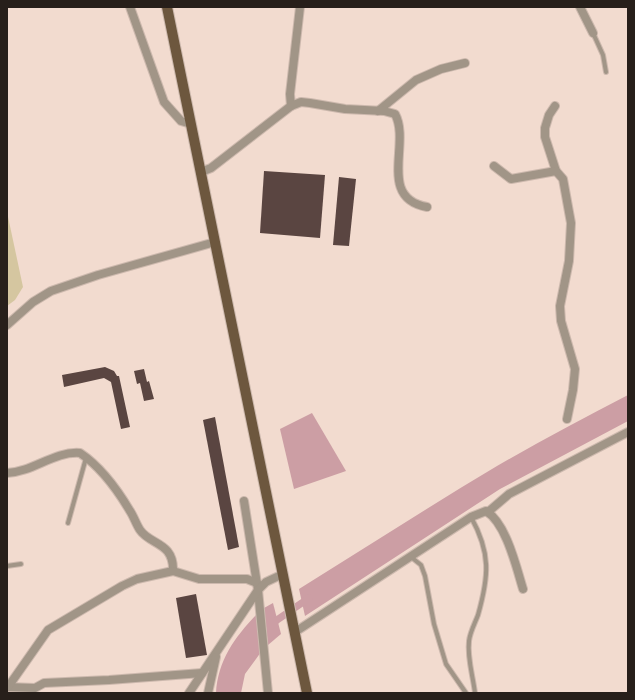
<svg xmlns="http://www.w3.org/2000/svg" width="635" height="700" font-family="'Archivo Narrow',sans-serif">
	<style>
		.green { fill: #d5c6a0 }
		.water { fill: #cc9ea4 }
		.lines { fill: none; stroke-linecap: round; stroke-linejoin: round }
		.canal { stroke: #cc9ea4; stroke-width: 7 }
		.building { fill: #5a4541 }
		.lane-casing { stroke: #cdb9ae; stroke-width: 6 }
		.street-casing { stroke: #cdb9ae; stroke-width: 10 }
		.primary-casing { stroke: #cdb9ae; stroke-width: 12 }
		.lane { stroke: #a19587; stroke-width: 4 }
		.street { stroke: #a19587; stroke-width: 8 }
		.primary { stroke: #6d573e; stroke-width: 10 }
	</style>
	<rect width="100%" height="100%" fill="#f2dbcf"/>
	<path class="green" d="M7,212l16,75 -8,13 -8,6z"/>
	<g class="water">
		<path d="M628,395v26l-128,68 -195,127 -6,-27c66,-41 131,-83 198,-123 43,-25 87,-48 131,-71z"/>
		<path d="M312,413l34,58 -52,18 -14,-60z"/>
		<path d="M273,603l8,31 -13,11 -4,-37z"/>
		<path d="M257,614l4,38 -16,22 -4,19h-25c2,-33 19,-56 41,-79z"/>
	</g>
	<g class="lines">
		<path class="canal" d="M271,626l6,-6 32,-22"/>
	</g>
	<g class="building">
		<path d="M264,171l61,4 -5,63 -60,-5z"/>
		<path d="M339,177l17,2 -7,67 -16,-1z"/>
		<path d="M105,367l9,4 3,5h2l11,51 -9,2 -10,-47 -7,-4 -40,9 -2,-12z"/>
		<path d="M144,369l3,13 2,-1 5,18 -10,2 -4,-18 -3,1 -3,-13z"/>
		<path d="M215,417l24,130 -11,3 -25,-130z"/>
		<path d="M196,594l11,61 -21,3 -10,-60z"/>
	</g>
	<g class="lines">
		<defs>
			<g id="lane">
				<path d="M593,33l10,22 3,17"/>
				<path d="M471,517c20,36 18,59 7,98 -3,8 -8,17 -9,26 -2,17 4,35 6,52"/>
				<path d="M68,523l18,-65"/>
				<path d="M411,557l10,8 4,11 9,48 12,40 20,29"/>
				<path d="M7,566l14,-2"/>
			</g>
			<g id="street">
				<path d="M130,7l34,95 17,19 10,3"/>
				<path d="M580,7l13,26"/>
				<path d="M291,106l-1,-12 10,-87"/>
				<path d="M555,106l-6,9 -4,13v9l11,34 7,8 8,44 -2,38 -9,45 1,15 14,48 -2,21 -6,29"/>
				<path d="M378,111l38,-31 25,-11 24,-6"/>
				<path d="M494,166l17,13 45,-8"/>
				<path d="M201,172l10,-4 80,-62 10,-4 9,1 35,6 39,2 11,3c16,29 -18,84 32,93"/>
				<path d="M7,325l26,-23 18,-11 47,-16 117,-33"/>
				<path d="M7,473c26,-1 47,-22 73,-20 21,14 37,36 50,58 4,6 6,13 10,19 10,15 34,12 33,41"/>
				<path d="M244,501l14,89 10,103"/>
				<path d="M488,512l21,-18 119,-62"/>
				<path d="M295,632l176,-115 15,-6c20,12 30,55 37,78"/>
				<path d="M7,687l28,1 9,-5 65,-3 93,-7"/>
				<path d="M8,687l40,-57 74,-44 15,-7 36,-8 26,8h48l10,4"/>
				<path d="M189,693l69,-103 8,-8 17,-8"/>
				<path d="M208,693l8,-36"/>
			</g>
			<path id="primary" d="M167,7l140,686"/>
		</defs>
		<use href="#lane" class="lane-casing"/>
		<use href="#street" class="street-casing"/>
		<use href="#primary" class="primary-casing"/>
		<use href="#lane" class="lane"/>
		<use href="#street" class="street"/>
		<use href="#primary" class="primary"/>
	</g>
	<rect width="635" height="700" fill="none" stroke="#271f1a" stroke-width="16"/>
</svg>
